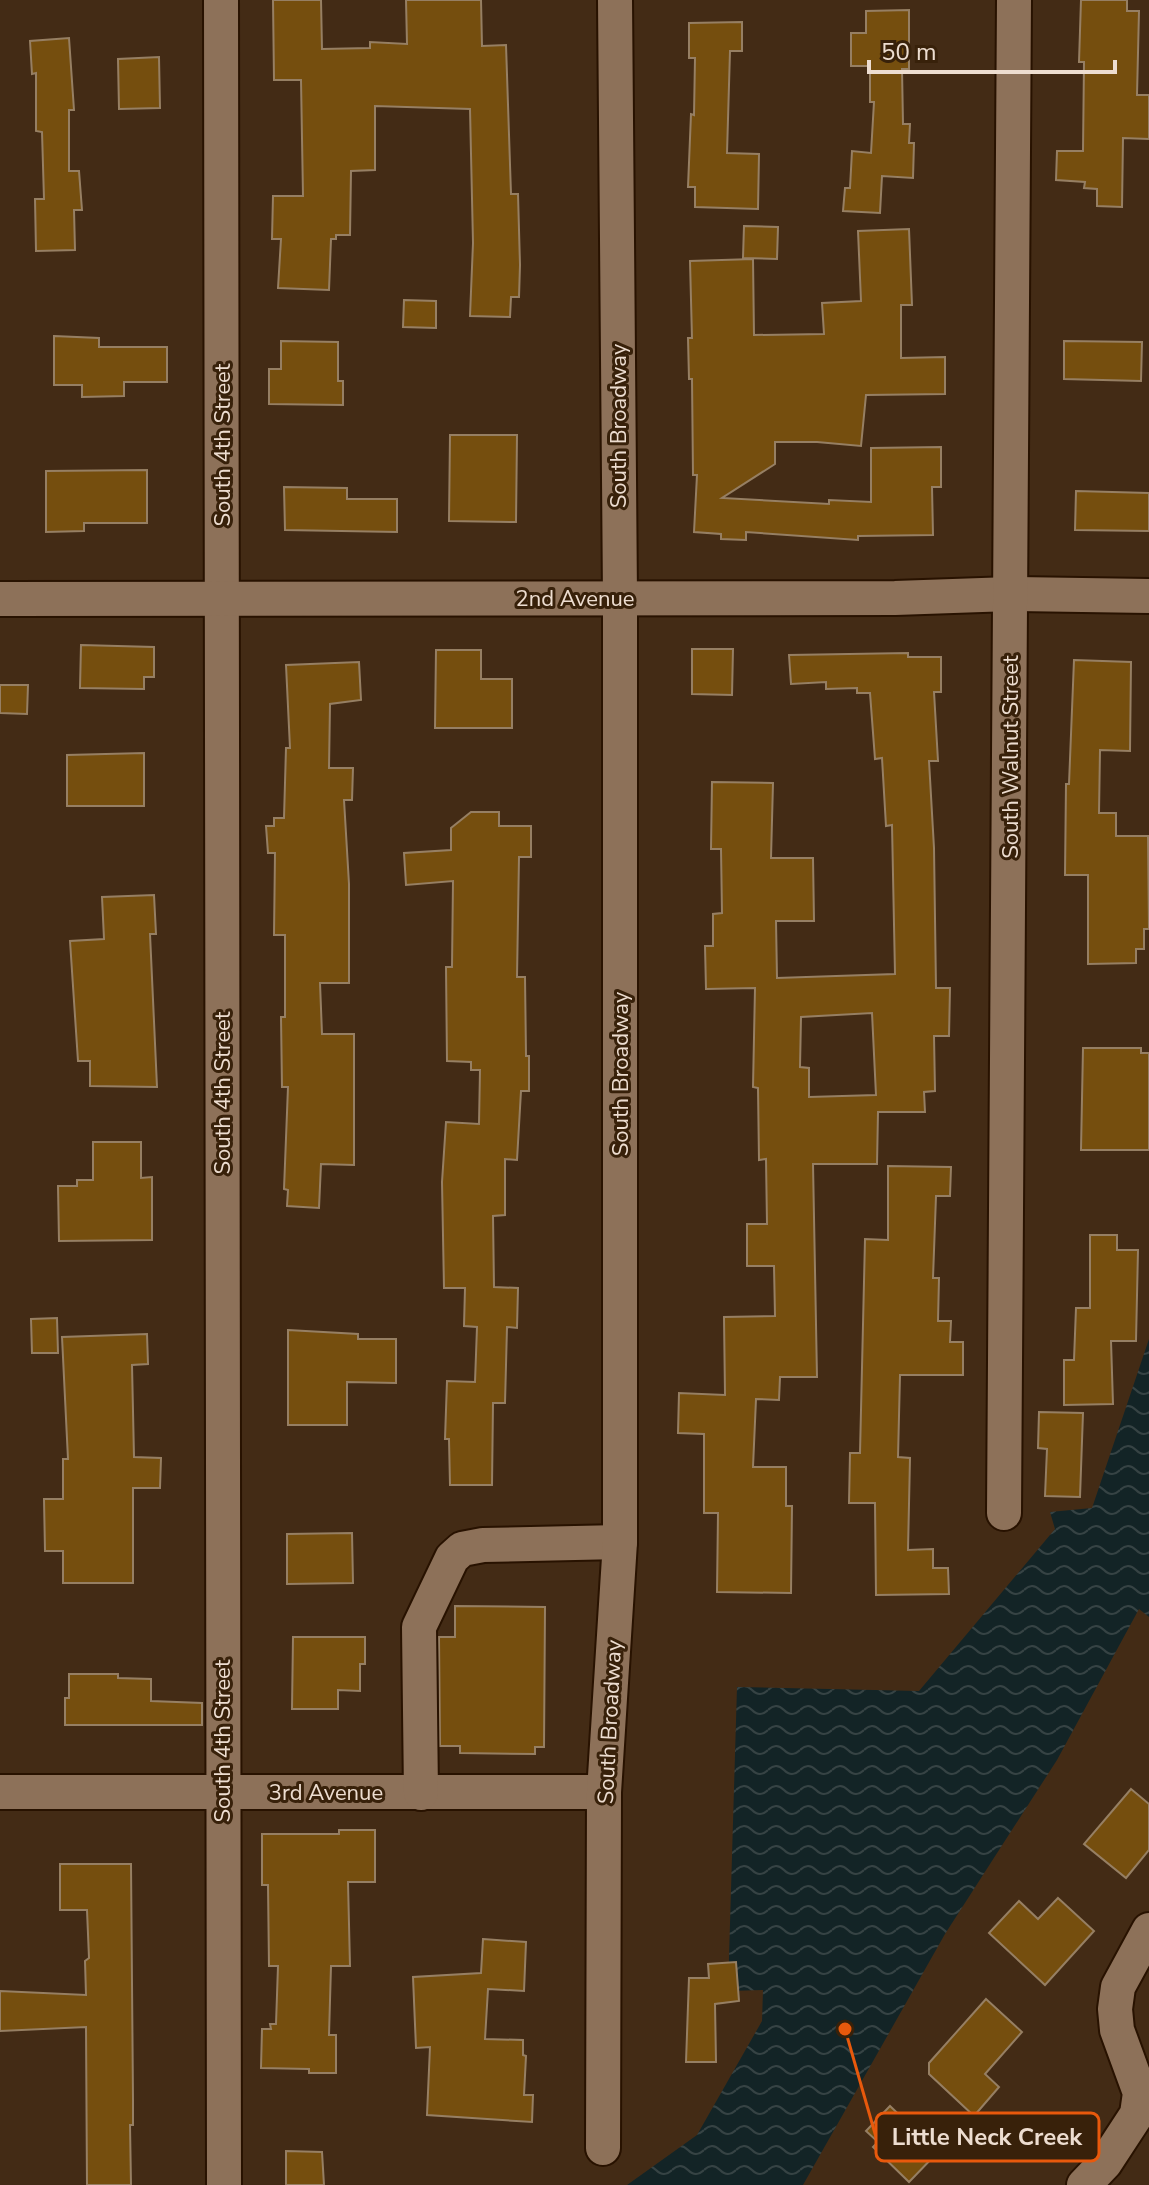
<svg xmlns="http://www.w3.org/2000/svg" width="1149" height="2185" font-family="'Nunito Sans',sans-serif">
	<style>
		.water { fill: url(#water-waves) }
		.building { fill: #754e0e; stroke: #967f63; stroke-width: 2; fill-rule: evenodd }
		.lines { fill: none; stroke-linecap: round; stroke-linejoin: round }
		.minor-casing { stroke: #281200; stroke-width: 38 }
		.minor { stroke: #8d7159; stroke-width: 34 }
		.labels { text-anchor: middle; stroke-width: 6; stroke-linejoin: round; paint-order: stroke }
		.street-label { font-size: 22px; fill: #edddd0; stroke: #38210a }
		.leader { fill: none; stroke: #e8590c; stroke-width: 3 }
		.callout-dot { fill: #e8590c; stroke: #38210a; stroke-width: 3 }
		.callout { fill: #38210a; stroke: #e8590c; stroke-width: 3 }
		.callout-label { font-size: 24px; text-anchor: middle; font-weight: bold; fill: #edddd0 }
	</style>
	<defs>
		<pattern id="water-waves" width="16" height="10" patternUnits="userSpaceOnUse" patternTransform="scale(2)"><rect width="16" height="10" fill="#132426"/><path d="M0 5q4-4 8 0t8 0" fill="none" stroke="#364344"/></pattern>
	</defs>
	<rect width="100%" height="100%" fill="#432b15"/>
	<path class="water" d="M1149,1339v278l-10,-8 -82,151 -112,174 -142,251h-176l70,-50 65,-114 1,-31 -35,1 9,-304 182,4 136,-162 -5,-17 42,-4z"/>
	<g class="building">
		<path d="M273,0h48l1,49 48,-1v-6l37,2 -1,-44h75l1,46 24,-1 5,149h7l2,71 -1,32h-8l-1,20 -40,-1 3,-73 -3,-134 -95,-3v64l-24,1 -1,64h-14v4h-5l-2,51 -51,-2 3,-49h-9l1,-43h30l-2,-116h-27z"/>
		<path d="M1081,0h46v11h12l-2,84h12v44l-26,-1 -1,69 -25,-1v-17l-13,-1 1,-6 -29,-2 1,-29h26l1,-89h-5z"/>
		<path d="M909,10v59h-7l1,55h7l-1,19h5l-1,35 -31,-2 -2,37 -37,-2 2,-23h5l2,-37 19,2 3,-51h-4v-36h-19v-33h15v-22z"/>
		<path d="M742,22v29h-12l-3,102 32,1 -1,55 -63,-2v-20h-7l3,-73 3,1 1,-57h-6v-35z"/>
		<path d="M69,38l5,72h-5v61h10l3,39h-8l1,40 -39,1 -1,-52h9l-2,-67 -6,-1v-58l-4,1 -2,-33z"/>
		<path d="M159,57l1,51 -41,1 -1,-50z"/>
		<path d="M744,226l34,1 -1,32 -34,-1z"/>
		<path d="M909,229l3,76h-11v53l44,-1v37l-79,1 -5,51 -44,-4h-42v22l-53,34 107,6v-4l42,2v-54l70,-1v40h-9l1,48 -75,1v4l-112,-8v8l-25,-1v-5l-27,-2 3,-57h-4l-1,-96h-3l-1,-41h4l-2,-77 63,-2 1,76 70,-1 -2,-31 39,-2 -3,-70z"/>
		<path d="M404,300l32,1v27l-33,-1z"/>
		<path d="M54,336l45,2v9h68v35h-43v14l-42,1v-12h-28z"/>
		<path d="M281,341l57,1v39h5v24l-74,-1v-35h12z"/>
		<path d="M1064,341l78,1 -1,39 -77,-2z"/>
		<path d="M450,435h67l-1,87 -67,-1z"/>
		<path d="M147,470v53h-63v8l-38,1v-61z"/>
		<path d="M284,487l63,1v11h50v33l-112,-2z"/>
		<path d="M1076,491l73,2v38l-74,-1z"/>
		<path d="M81,645l73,2v30h-10v12l-64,-1z"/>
		<path d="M692,649h41l-1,46 -40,-1z"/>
		<path d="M436,650h45v29h31v49h-77z"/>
		<path d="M908,653v4h33v35h-7l4,69h-9l5,87 2,140h14l-1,48h-15l1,55 -11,1 1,20h-47l-1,52h-64l4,213h-37l-1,23 -23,-1 -3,68h33v39h6l-1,87 -74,-1 1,-79h-14v-79l-26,-1 1,-40 46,2 -1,-78 51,-1 -1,-50h-27v-42h20l-1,-65 -7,1 -1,-72 -5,-1 2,-99 -49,1 -1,-43h8v-32l9,-1 -1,-64h-10l1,-67 61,1 -2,75h42l1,63h-38l1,57 118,-4 -3,-149 -6,1 -4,-68 -7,1 -5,-66h-13v-5l-31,1v-7l-35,2 -2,-29zM872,1013l4,82 -67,2v-29l-9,-1 1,-50z"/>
		<path d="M1074,660l57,2 -1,89 -30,-1 -1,63h17v23h32l1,93h-5v20h-8v14l-48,1v-89h-23l1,-91h3z"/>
		<path d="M359,662l2,38 -31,4 -1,64h24l-1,32h-8l5,84v99h-29l2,51h32v131l-33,-1 -2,44 -32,-2 1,-16 -4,-1 4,-102h-6l-1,-70h4v-82h-11l1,-82h-7l-2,-27h8v-8h10l2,-70h4l-4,-83z"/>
		<path d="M0,685h28l-1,29 -27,-1z"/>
		<path d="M144,753v53h-77v-51z"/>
		<path d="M471,812h28v14h32v31h-12l-2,120h8l1,79h3v35h-8l-4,69 -12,-1v56l-12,1 1,71 24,1 -1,40 -10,-1 -2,76h-12l-1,82h-42l-1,-46h-4l2,-58 28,1 2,-55 -13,-1 1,-38h-21l-2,-106 4,-60 33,2 1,-54h-9v-8l-24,-1 -1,-94h6l1,-86 -47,4 -2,-32 47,-3v-22z"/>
		<path d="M154,895l2,39h-6l7,153 -67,-1v-25h-12l-8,-120 34,-2 -2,-42z"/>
		<path d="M1083,1048h58v5h8v97h-68z"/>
		<path d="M93,1142h48v36l11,-1v63l-93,1 -1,-55h19v-6h16z"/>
		<path d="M888,1166l63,1 -1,29h-14l-3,82h6l-1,43h13l-1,21h13v33h-63l-2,82 12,1 -2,92 25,-1v19h15l1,26 -73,1 -1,-92h-26l1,-50h10l5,-214 23,1z"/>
		<path d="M1090,1235h27v15h21l-2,91h-25l2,63 -49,1v-45h10l2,-52h14z"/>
		<path d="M57,1318l1,35h-26l-1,-34z"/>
		<path d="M288,1330l70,4v5h38v44l-49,-1v43h-59z"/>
		<path d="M147,1334l1,30 -16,1 2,92 27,1 -1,30h-27v95h-70v-32h-18l-1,-52h19v-40h5l-6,-122z"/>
		<path d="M1039,1412l44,1 -3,84 -35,-1 2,-47 -9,-1z"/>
		<path d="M352,1533l1,50 -66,1v-50z"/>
		<path d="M455,1606l90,1 -1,140h-9v7l-75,-1v-7h-20l-1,-109h16z"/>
		<path d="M293,1637h72v27h-5v27l-22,-1v19h-46z"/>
		<path d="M69,1674h49v4l33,1v22l51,2v22h-137v-27h4z"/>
		<path d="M1131,1789l18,15v46l-23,28 -42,-34z"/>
		<path d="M339,1830h36v52h-27l2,84h-19l-2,69h7v38h-27v-4l-48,-1 1,-39h9l-1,-5h6l2,-58h-9l-1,-81h-6v-51h77z"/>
		<path d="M60,1864h71l2,236v25h-3l1,60h-44l-1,-158 -86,4v-40l86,4 -1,-34 4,-3 -2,-48h-27z"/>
		<path d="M1058,1898l36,33 -49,54 -56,-52 30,-32 19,18z"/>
		<path d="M483,1939l43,3 -2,49 -36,-2 -3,50 38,1v15l3,1 -2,39h9l-1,27 -105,-7 3,-68 -14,1 -3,-71 68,-4z"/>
		<path d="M736,1962l3,39 -24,3 1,58h-30l3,-84h20l-1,-14z"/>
		<path d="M986,1999l36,33 -37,42 14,13 -25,29 -45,-42v-11z"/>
		<path d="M890,2106l48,46 -29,30 -36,-35 5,-5 -12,-11z"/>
		<path d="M286,2151l36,1 2,33h-38z"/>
	</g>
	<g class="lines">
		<defs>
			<g id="minor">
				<path d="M221,0l3,2185"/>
				<path d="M0,599l895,-1 116,-4 138,2"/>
				<path d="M1004,1513l10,-1513"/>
				<path d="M0,1792h604"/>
				<path d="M421,1793l-2,-166 33,-69 10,-9 21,-4 137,-3"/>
				<path d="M603,2148l1,-356 16,-250v-945l-5,-597"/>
				<path d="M1084,2185l21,-22 32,-49 3,-21 -23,-63 -2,-21 3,-22 31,-57"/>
			</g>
		</defs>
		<use href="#minor" class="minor-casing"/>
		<use href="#minor" class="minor"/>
	</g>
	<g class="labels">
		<g class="street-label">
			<text transform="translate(618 426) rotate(-90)" y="8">South Broadway</text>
			<text transform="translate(222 445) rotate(-90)" y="8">South 4th Street</text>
			<text x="575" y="606">2nd Avenue</text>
			<text transform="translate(1010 757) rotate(-90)" y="8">South Walnut Street</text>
			<text transform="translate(620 1074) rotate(-90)" y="8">South Broadway</text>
			<text transform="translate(222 1093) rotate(-90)" y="8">South 4th Street</text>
			<text transform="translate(609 1722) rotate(-87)" y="8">South Broadway</text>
			<text transform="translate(222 1741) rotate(-90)" y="8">South 4th Street</text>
			<text x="326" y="1800">3rd Avenue</text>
		</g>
	</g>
	<path class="leader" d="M845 2029L876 2137"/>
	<circle class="callout-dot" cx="845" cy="2029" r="8"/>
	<rect class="callout" x="876" y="2113" width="223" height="48" rx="8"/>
	<g class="callout-label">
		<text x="987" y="2145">Little Neck Creek</text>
	</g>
	<path d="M869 60v12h246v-12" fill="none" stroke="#edddd0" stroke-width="4"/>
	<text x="881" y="60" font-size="24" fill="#edddd0" stroke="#38210a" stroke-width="6" paint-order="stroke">50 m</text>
</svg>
